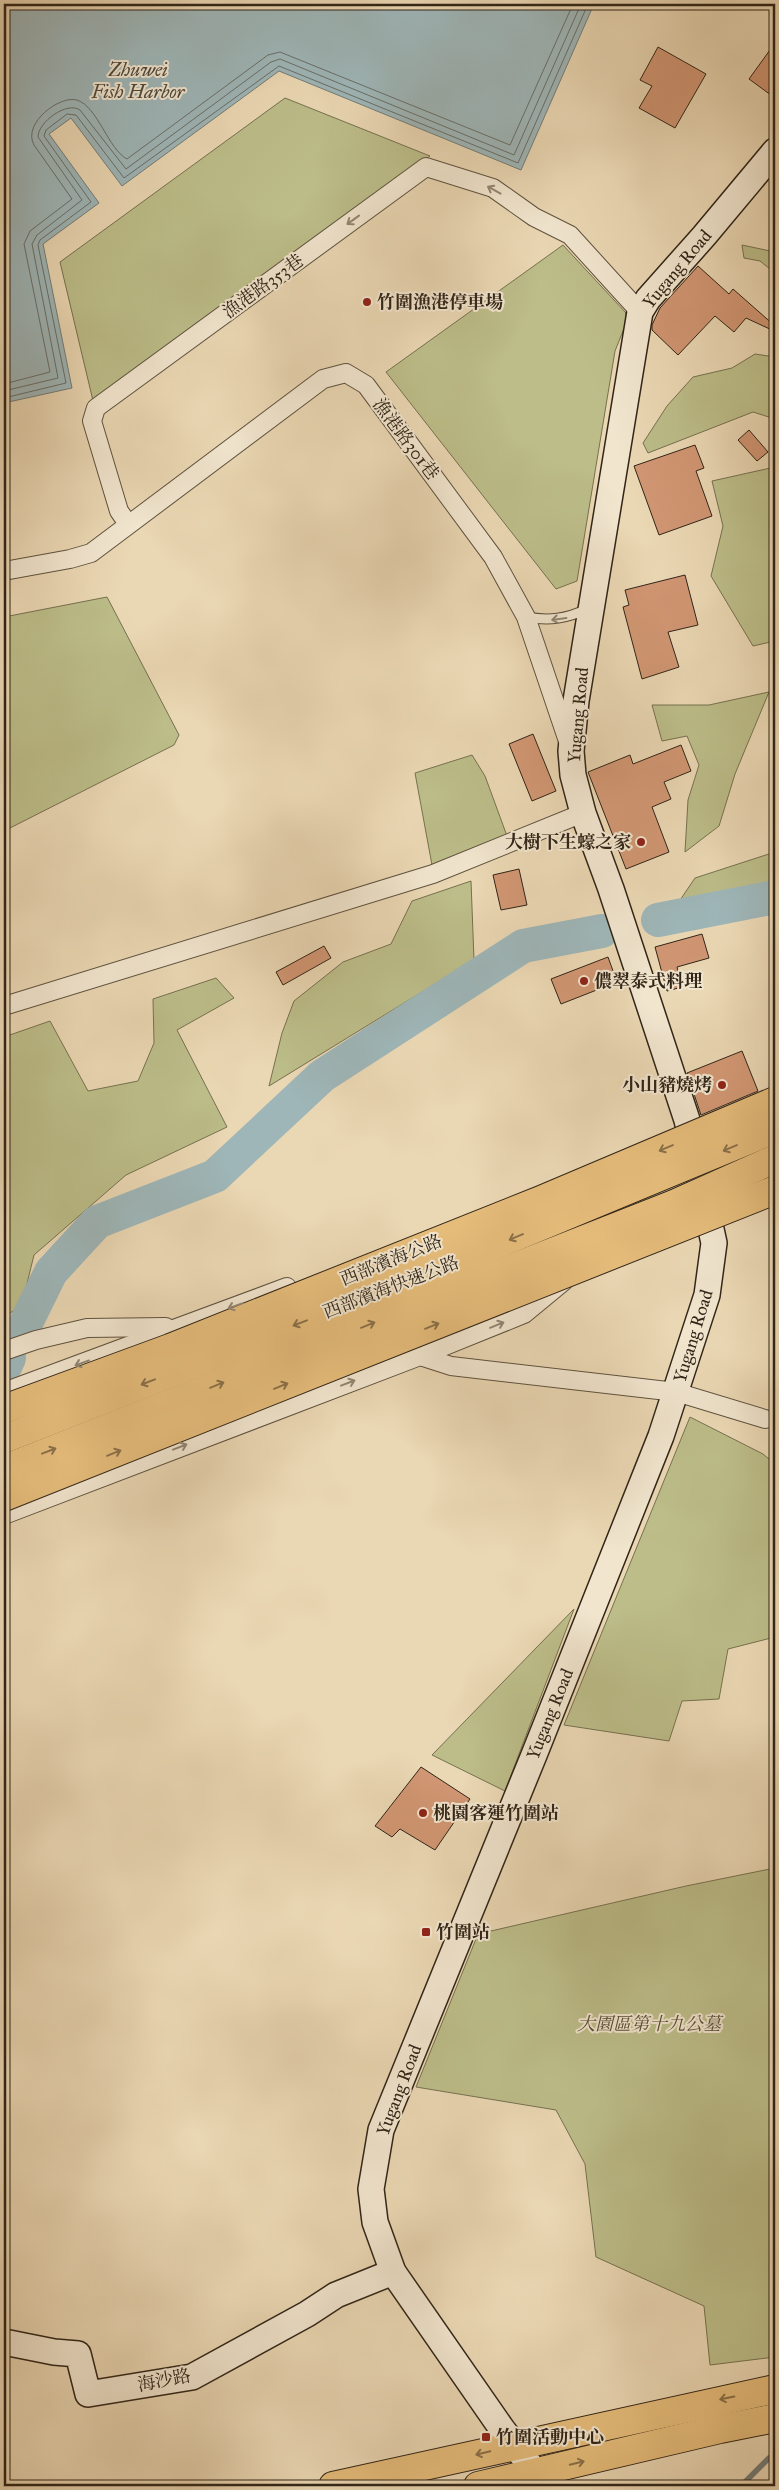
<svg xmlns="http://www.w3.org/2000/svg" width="779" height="2490" font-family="'IM FELL Great Primer','Noto Serif TC',serif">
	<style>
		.green { fill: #bcbd89; stroke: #767150 }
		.water { fill: #9eb6b8; stroke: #727c78 }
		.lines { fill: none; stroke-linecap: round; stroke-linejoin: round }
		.shore { stroke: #686e68; stroke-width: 1 }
		.stream { stroke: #727c78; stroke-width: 5.5 }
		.river { stroke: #9eb6b8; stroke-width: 34 }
		.building { fill: #d19673; stroke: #312518 }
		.lane-casing { stroke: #5f523f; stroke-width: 11 }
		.street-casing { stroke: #5f523f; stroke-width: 20 }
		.secondary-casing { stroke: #312518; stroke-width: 28 }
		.primary-casing { stroke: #312518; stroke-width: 30 }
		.lane { stroke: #f1e5ce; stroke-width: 9 }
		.street { stroke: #f1e5ce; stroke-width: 18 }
		.secondary { stroke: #f1e5ce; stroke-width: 25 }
		.primary { stroke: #e5bc7a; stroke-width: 28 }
		.primary-bridge-casing { stroke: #312518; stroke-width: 30; stroke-linecap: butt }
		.highway-bridge-casing { stroke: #312518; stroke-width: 30; stroke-linecap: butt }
		.primary-bridge { stroke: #e5bc7a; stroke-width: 28 }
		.highway-bridge { stroke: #e5bc7a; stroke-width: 28 }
		.oneway { stroke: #918573 }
		.oneway2 { stroke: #8b7049 }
		.poi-dot { fill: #8f2418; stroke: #f1e5ce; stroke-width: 2 }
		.labels { text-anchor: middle; stroke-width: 4; stroke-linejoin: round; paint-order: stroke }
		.street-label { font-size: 18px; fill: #312518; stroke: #f1e5ce }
		.poi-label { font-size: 18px; font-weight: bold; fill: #312518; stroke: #f1e5ce; text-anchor: start }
		.park-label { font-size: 18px; font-style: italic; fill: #544b34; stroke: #f1e5ce }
		.water-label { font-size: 19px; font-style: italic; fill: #4c4940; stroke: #f1e5ce }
	</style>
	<rect width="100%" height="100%" fill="#ead7b3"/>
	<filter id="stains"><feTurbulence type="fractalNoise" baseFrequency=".004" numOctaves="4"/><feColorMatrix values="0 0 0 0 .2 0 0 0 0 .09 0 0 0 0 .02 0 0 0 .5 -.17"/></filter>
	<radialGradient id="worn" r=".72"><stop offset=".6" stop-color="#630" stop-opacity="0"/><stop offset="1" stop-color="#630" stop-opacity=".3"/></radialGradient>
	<g class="green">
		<path d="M285,98l145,58 -336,249 -34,-143z"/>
		<path d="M563,245l63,68 -1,13 -10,25 -38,230 -21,8 -170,-217z"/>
		<path d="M742,245l33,7v21l-15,-12 -16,-3z"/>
		<path d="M755,354l20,3v62l-22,-7 -105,41 -5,-10 24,-37 26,-29 39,-9z"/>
		<path d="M775,467v174l-22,5 -42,-70 12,-50 -11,-45z"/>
		<path d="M107,597l72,138 -5,10 -170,86v-214z"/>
		<path d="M769,692l-34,82 -16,52 -34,26 3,-52 11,-35 -12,-29 -25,5 -10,-36h57z"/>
		<path d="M472,755l13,21 22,60 -75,29 -17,-92z"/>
		<path d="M775,852v36l-99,18 19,-28z"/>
		<path d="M471,881l3,79 -205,126 13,-53 12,-32 49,-39 48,-18 21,-43z"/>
		<path d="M216,978l18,20 -57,32 50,97 -101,48 -92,80 -12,49 -18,14v-281l46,-16 38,70 50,-10 16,-38 -1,-44z"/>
		<path d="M690,1417l73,37 12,10v173l-47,12 -9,50 -37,2 -13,40 -105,-16z"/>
		<path d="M574,1609l-69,182 -73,-36z"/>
		<path d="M775,1868v489l-65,8 -6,-59 -108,-49 -11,-93 -29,-54 -140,-23 62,-153 208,-48z"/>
	</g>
	<path class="water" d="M5,4h589l-73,166 -242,-99 -157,115 -51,-68 -22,16 50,69 -56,41 29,144 -68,15z"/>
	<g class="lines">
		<g class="shore">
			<path d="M4,384l46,-12 -26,-128 6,-13 42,-32 -38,-54c-12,-22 26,-50 43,-45 21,7 31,49 50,59l141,-104 12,-3 230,93 63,-141"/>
			<path d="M4,391l54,-13 -26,-134 5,-9 45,-35 -44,-63c0,-15 29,-36 42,-27l46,59 145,-107 9,-3 234,96 67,-151"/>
			<path d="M4,398l62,-15 -28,-138 2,-5 51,-38 -47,-66 2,-6 21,-16 9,1 48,63 155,-112 239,97 70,-159"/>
		</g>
		<path class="stream" d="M741,2486l28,-28"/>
		<g class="river">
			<path d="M658,920l117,-23"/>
			<path d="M23,1329l28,-57 46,-50 118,-46 107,-100 201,-130 79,-15"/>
			<path d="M4,1369l5,-11"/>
		</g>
	</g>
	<g class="building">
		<path d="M775,43v55l-26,-19z"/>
		<path d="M658,47l48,27 -31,54 -36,-20 13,-22 -12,-6z"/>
		<path d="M698,266l31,28 4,-5 42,37 -1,5 -28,-13 -12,14 -19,-16 -37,39 -26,-25v-5l8,-17z"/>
		<path d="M749,430l19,22 -11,9 -19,-21z"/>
		<path d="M695,445l9,23 -8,3 16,45 -53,19 -25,-69z"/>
		<path d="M685,575l13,50 -30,7 11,35 -37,12 -19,-72 6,-2 -4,-15z"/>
		<path d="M533,734l23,57 -24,10 -23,-57z"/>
		<path d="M681,745l10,26 -27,11 7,17 -19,8 17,45 -43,17 -38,-97 42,-17 3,9z"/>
		<path d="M519,869l8,36 -26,5 -8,-35z"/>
		<path d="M702,934l7,24 -32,9 5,20 -15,4 -12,-44z"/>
		<path d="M324,946l7,12 -48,27 -7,-13z"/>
		<path d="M608,957l9,25 -56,22 -10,-25z"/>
		<path d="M742,1051l16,40 -57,24 -14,-42z"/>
		<path d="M421,1767l49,32 -35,51 -35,-21 -8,8 -17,-11z"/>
	</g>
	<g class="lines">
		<defs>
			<path id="lane" d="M526,617c23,4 40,2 61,-8"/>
			<g id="street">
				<path d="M128,524l-9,-13 -27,-90 4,-13 330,-241 67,21 41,29 36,18 70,77"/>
				<path d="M4,571l66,-12 21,-6 232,-174 23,-6 20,12 127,172 33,60 43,127"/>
				<path d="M4,1006l429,-132 150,-61"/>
				<path d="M4,1351l32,-11 51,-12 79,-1"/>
				<path d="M420,1356l31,10 225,26 89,27"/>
				<path d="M4,1392l283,-105"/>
				<path d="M4,1515l416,-159 104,-42 40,-33"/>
			</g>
			<g id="secondary">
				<path d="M4,2342l50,10 24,2 10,40 104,-17 115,-63 29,-19 57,-23"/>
				<path d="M546,2486l-44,-57 -109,-157 -18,-50 -4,-33 10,-59 153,-375 127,-319 46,-141 7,-52 -27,-123 -76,-231 -28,-76 -10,-38 -2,-24 5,-50 64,-389 8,-13 56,-63 71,-85"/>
			</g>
			<g id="primary">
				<path d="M333,2486l442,-97"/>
				<path d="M478,2486l242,-57 55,-11"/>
			</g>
		</defs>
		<use href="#lane" class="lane-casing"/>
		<use href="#street" class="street-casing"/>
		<use href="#secondary" class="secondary-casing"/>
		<use href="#primary" class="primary-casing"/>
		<use href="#lane" class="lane"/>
		<use href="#street" class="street"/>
		<use href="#secondary" class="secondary"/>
		<use href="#primary" class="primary"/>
		<defs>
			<g id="primary-bridge">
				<path d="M4,1409l166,-61 371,-148 234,-99"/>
				<path d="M4,1497l771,-307"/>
			</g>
			<g id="highway-bridge">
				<path d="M4,1439l463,-182 308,-128"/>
				<path d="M4,1469l670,-265 101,-45"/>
			</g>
		</defs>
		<use href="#primary-bridge" class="primary-bridge-casing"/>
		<use href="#highway-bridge" class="highway-bridge-casing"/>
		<use href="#primary-bridge" class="primary-bridge"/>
		<use href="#highway-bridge" class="highway-bridge"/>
	</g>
	<defs><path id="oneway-shaft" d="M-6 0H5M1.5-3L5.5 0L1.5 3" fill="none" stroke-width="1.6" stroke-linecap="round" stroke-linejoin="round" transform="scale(1.25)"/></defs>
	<g class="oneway">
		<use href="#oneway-shaft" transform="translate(494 190) rotate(-151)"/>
		<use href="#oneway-shaft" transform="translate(353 220) rotate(144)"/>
		<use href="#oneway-shaft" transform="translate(559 619) rotate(172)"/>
		<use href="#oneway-shaft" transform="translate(235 1306) rotate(160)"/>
		<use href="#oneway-shaft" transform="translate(497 1325) rotate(-22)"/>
		<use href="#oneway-shaft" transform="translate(82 1363) rotate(160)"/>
		<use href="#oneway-shaft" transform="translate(348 1383) rotate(-21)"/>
		<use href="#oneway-shaft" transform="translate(180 1447) rotate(-21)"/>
	</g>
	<g class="oneway2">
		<use href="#oneway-shaft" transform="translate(666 1148) rotate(157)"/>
		<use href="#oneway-shaft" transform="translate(730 1148) rotate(157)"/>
		<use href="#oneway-shaft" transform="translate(516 1237) rotate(157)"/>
		<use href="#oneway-shaft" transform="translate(300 1323) rotate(159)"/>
		<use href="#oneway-shaft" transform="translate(368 1325) rotate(-22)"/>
		<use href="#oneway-shaft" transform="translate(432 1326) rotate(-22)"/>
		<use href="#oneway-shaft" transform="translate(148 1382) rotate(159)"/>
		<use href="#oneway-shaft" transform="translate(217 1385) rotate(-22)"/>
		<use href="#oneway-shaft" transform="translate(281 1386) rotate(-22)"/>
		<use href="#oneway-shaft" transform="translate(49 1451) rotate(-21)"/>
		<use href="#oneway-shaft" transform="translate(114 1453) rotate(-22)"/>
		<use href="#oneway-shaft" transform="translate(727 2398) rotate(169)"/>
		<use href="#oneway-shaft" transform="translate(483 2453) rotate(167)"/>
		<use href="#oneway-shaft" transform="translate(577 2463) rotate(-14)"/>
	</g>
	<g class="poi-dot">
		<circle cx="367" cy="302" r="5"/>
		<circle cx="641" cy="842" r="5"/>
		<circle cx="584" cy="981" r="5"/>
		<circle cx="722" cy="1085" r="5"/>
		<circle cx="423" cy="1813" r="5"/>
		<rect x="421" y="1927" width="10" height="10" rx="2.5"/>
		<rect x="481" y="2432" width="10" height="10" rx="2.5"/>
	</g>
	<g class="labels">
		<g class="street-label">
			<text transform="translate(677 269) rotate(-50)" y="6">Yugang Road</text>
			<text transform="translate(263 286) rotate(-36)" y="6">漁港路353巷</text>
			<text transform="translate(406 439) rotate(53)" y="6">漁港路301巷</text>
			<text transform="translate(578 715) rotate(-85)" y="6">Yugang Road</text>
			<text transform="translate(391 1260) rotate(-22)" y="6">西部濱海公路</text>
			<text transform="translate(391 1287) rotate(-21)" y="6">西部濱海快速公路</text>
			<text transform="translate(693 1336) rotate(-73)" y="6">Yugang Road</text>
			<text transform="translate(550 1714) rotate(-68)" y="6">Yugang Road</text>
			<text transform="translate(399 2090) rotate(-69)" y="6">Yugang Road</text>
			<text transform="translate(164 2380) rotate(-11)" y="6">海沙路</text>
		</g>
		<g class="poi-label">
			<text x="377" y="308">竹圍漁港停車場</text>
			<text x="631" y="848" text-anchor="end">大樹下生蠔之家</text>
			<text x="594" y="987">儂翠泰式料理</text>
			<text x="712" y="1091" text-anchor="end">小山豬燒烤</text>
			<text x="433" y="1819">桃園客運竹圍站</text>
			<text x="436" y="1938">竹圍站</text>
			<text x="496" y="2443">竹圍活動中心</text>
		</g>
		<g class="park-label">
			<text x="649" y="2030">大園區第十九公墓</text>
		</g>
		<g class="water-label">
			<text x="138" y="76">Zhuwei<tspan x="138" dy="22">Fish Harbor</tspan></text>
		</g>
	</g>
	<rect width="779" height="2490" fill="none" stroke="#ead7b3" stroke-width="20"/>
	<rect x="5" y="5" width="769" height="2480" fill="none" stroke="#312518" stroke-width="2.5"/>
	<rect x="10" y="10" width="759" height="2470" fill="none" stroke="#312518"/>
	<rect width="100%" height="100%" filter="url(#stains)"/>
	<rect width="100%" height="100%" fill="url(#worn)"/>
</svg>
